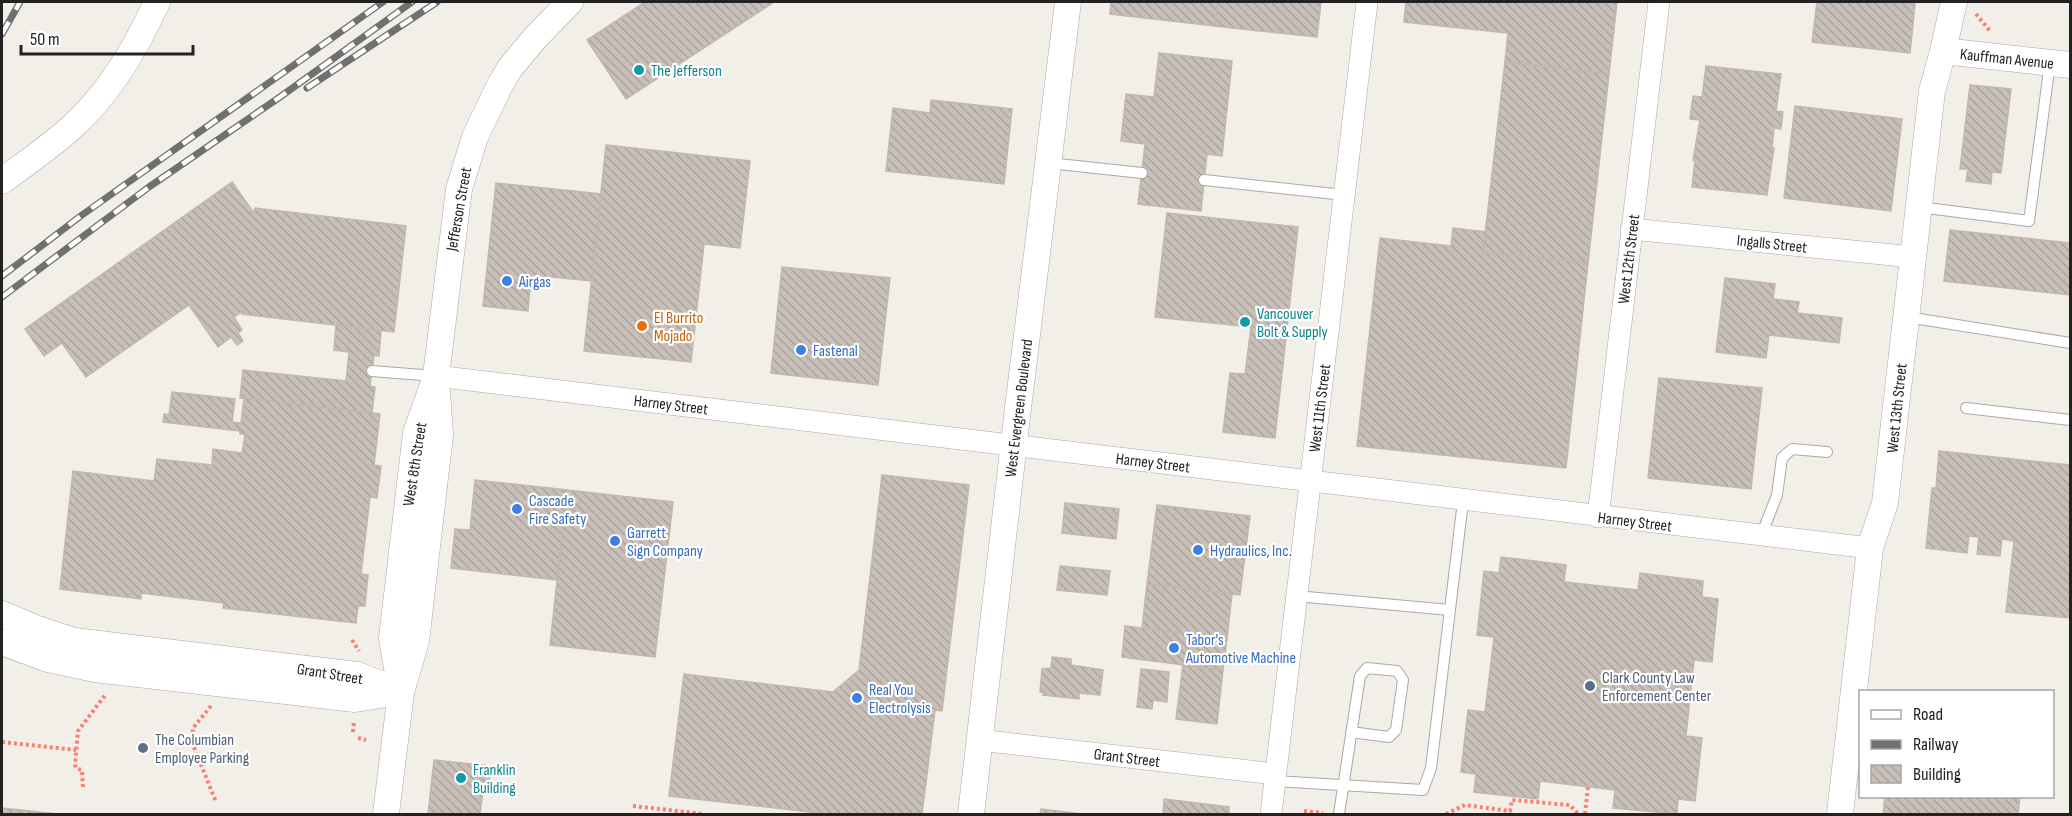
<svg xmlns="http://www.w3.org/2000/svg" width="2072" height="816" font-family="'Sofia Sans Condensed',sans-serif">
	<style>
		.building { fill: url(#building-back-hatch); stroke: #c4b6ab; stroke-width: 1.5 }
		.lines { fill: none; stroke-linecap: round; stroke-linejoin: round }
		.service-casing { stroke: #a9a9a9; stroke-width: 12 }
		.minor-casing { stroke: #a9a9a9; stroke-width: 22 }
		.tertiary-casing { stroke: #a9a9a9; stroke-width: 27 }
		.path { stroke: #fa8072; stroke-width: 4; stroke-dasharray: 3 3; stroke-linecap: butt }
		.service { stroke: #fff; stroke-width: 10 }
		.minor { stroke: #fff; stroke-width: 21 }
		.tertiary { stroke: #fff; stroke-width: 26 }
		.rail-casing { stroke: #707070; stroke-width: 7 }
		.rail { stroke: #fff; stroke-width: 4.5; stroke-dasharray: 14; stroke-linecap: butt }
		.culture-dot { fill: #0f9aa8; stroke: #fff; stroke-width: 2 }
		.shop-dot { fill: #3f7fe0; stroke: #fff; stroke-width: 2 }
		.food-dot { fill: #e8710a; stroke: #fff; stroke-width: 2 }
		.service-dot { fill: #5c6f8a; stroke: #fff; stroke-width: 2 }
		.labels { text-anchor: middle; stroke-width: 4.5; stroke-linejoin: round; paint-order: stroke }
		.street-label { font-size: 16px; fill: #222; stroke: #fff }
		.culture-label { font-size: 16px; fill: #0d838f; stroke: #fff; text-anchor: start }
		.shop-label { font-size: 16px; fill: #366cbe; stroke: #fff; text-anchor: start }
		.food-label { font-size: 16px; fill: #c56008; stroke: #fff; text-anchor: start }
		.service-label { font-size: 16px; fill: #4e5e75; stroke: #fff; text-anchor: start }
	</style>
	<defs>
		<pattern id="building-back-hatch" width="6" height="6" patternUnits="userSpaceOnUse" patternTransform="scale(1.5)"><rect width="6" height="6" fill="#c7bfb8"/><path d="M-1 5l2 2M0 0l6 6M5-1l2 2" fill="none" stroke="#aba49e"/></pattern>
	</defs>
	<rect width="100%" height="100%" fill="#f2efe9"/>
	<g class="building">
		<path d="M645,2h129l-148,97 -39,-59z"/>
		<path d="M1111,2h107l-3,24 -105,-12z"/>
		<path d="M1218,2h103l-4,35 -102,-11z"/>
		<path d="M1406,2h211l-8,72 -104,-12 3,-29 -104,-11z"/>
		<path d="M1817,2h80l18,2 -5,49 -98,-11z"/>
		<path d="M1159,53l73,8 -10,95 -15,-2 -6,57 -63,-7 7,-60 -24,-3 5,-47 28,3z"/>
		<path d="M1505,62l104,12 -21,189 -105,-11z"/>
		<path d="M1706,66l75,8 -5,37 7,1 -2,17 -7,-1 -2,20h2l-7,47 -75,-8 3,-27h-2l7,-40 -10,-1 3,-23 9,1z"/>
		<path d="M1970,85l41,4 -10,84 -9,-1 -1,12 -25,-3 2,-12h-8z"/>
		<path d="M931,100l81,9 -8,75 -118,-13 7,-63 37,5z"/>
		<path d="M1795,106l107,13 -11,92 -107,-13z"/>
		<path d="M606,145l144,16 -10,87 -36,-4 -13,118 -107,-11z"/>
		<path d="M232,182l22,31 1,-5 151,18 -12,106 -152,-18 1,-3 -9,6 8,13 -4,3 5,8 -6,4 -6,-8 -13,10 -29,-42 -103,72 -24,-34 -18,13 -19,-27z"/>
		<path d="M496,183l105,11 -9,87 -61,-6 -3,36 -45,-5z"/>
		<path d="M1167,213l131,14 -23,211 -52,-6 7,-59 15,1 6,-47 -96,-10z"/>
		<path d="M1453,228l33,4 -3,20 105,11 -22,205 -209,-22 23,-208 71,8z"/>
		<path d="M1950,230l120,13v52l-126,-14z"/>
		<path d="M782,267l108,11 -12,107 -107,-12z"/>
		<path d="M1725,278l50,6 -2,15 26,3 -2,11 45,5 -3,25 -70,-8 -3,23 -50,-6z"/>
		<path d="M336,325l45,6 -2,25 -5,-1 -4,31 5,1 -3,26 -132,-15 3,-28 103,11 3,-29 -15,-2z"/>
		<path d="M1659,378l103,10 -11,101 -103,-11z"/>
		<path d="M172,392l63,7 -3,23 9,1 3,-25 136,16 -6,51 7,1 -4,32 -7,-1 -9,77 7,1 -3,31h-7l-2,17 -133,-15 1,-5 -83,-10v6l-81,-10 13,-118 81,10 3,-22 55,6 1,-16 29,4 3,-19h-5v-3l-77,-9 1,-8 5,1z"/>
		<path d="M1939,451l131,14v153l-64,-6 8,-71 -12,-2 -2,17 -23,-2 2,-17 -10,-1 -2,17 -41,-5 6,-60h4z"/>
		<path d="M882,475l87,10 -27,226 -7,-1 -13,104h-95l-158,-18 15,-122 149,18 26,-22z"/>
		<path d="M475,480l92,10 -10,90 -106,-12 4,-39 15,1z"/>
		<path d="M567,490l106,12 -18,155 -105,-12z"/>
		<path d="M1065,503l54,6 -3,30 -54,-6z"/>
		<path d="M1157,505l93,11 -10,79 -93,-11z"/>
		<path d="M1501,557l65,8 -2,17 74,8 2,-17 63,8 -1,16 16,2 -6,63 -18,-2 -8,76 16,2 -7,63 -17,-2 -1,15 -64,-6 2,-18 -75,-9 -2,18 -64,-7 2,-18 -15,-2 7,-62 17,2 9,-75 -17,-2 7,-64 15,2z"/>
		<path d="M1060,566l50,5 -3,24 -50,-5z"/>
		<path d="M1147,584l85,10 -5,45 -85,-11z"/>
		<path d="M1125,626l102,13 -4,31 -101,-13z"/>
		<path d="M1052,657l19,2v6l32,5 -3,25 -21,-2v6l-36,-4 1,-2 -4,-1 2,-23 9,-1z"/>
		<path d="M1183,665l40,5 -6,54 -41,-5z"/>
		<path d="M1141,669l28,3 -2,30 -14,-2 -1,9 -15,-2z"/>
		<path d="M434,760l57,6 -3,24h-5l-3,24h-52z"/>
		<path d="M1885,796h135l-2,18h-135z"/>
		<path d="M1164,799l65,8v7h-66z"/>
		<path d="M2,808l56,6h-56z"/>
		<path d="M1041,809l42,5h-43z"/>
	</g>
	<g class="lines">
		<defs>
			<g id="service">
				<path d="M1049,163l93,10"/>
				<path d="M1204,180l140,15"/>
				<path d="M1919,207l110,14 21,-158"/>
				<path d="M1907,317l163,26"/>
				<path d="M372,371l63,5"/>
				<path d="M1966,408l104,12"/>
				<path d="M1761,536l16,-41 5,-37 10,-9 35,3"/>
				<path d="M1296,596l154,14"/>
				<path d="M1275,781l148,9 8,-22 32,-267"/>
				<path d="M1339,814l21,-138 7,-8 30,3 6,9 -7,50 -7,7 -38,-5"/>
			</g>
			<g id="minor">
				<path d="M1631,229l282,28"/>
				<path d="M436,376l1434,172"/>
				<path d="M1598,517l61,-515"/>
				<path d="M979,740l296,34"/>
				<path d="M1271,814l96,-812"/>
			</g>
			<g id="tertiary">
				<path d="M1943,51l127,14"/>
				<path d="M2,181c23,-17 48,-34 70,-54 38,-34 64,-79 85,-125"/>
				<path d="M2,614l33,14 39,13 283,34 44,17"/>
				<path d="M2,642l46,17 47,10 260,30 45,-7"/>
				<path d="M400,686l-8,-48 24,-205 17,-48"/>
				<path d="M386,814l15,-122 15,-51 24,-206 -4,-59 23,-187 16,-52 25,-52 10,-17 25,-30 35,-36"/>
				<path d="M971,814l47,-406 50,-406"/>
				<path d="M1840,814l30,-266 15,-45 47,-412 11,-40 11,-49"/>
			</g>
		</defs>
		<use href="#service" class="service-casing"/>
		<use href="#minor" class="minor-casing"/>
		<use href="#tertiary" class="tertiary-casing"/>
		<g class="path">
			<path d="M1976,14l14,17"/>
			<path d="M352,640l7,11"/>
			<path d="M211,706l-18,22 -1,14 24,60"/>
			<path d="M353,732l1,-11"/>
			<path d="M358,738l8,2"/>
			<path d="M2,742l74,8"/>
			<path d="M83,787l-1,-17 -5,-1 -2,-4 3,-34 28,-37"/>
			<path d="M633,806l71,8"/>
			<path d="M1304,811l19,2"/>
			<path d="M1446,814l19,-9 45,6 2,-11 58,5 8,9"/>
			<path d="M1585,814l3,-27"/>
		</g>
		<use href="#service" class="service"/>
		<use href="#minor" class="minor"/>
		<use href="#tertiary" class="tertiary"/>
		<defs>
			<g id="rail">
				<path d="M2,34l18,-32"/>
				<path d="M307,88l130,-86"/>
				<path d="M2,276l80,-61 301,-213"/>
				<path d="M2,297l147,-110 131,-90 132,-95"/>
			</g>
		</defs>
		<use href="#rail" class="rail-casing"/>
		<use href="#rail" class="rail"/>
	</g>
	<g class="culture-dot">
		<circle cx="639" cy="70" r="6"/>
		<circle cx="1245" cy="322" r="6"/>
		<circle cx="461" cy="778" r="6"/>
	</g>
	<g class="shop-dot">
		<circle cx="507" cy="281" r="6"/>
		<circle cx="801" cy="350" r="6"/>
		<circle cx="517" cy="509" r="6"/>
		<circle cx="615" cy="541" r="6"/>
		<circle cx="1198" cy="550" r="6"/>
		<circle cx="1174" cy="648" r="6"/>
		<circle cx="857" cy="698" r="6"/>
	</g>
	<circle class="food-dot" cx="642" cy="326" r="6"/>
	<g class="service-dot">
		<circle cx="1590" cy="686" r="6"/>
		<circle cx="143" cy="748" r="6"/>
	</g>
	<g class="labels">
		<g class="street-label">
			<text transform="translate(2007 58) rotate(6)" y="6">Kauffman Avenue</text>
			<text transform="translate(458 209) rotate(-80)" y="6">Jefferson Street</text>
			<text transform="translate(1772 243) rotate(6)" y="6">Ingalls Street</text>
			<text transform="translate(1628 259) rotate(-83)" y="6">West 12th Street</text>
			<text transform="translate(671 404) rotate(7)" y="6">Harney Street</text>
			<text transform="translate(1018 408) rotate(-83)" y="6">West Evergreen Boulevard</text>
			<text transform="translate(1319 408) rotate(-83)" y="6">West 11th Street</text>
			<text transform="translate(1896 408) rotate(-84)" y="6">West 13th Street</text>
			<text transform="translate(1153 462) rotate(7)" y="6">Harney Street</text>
			<text transform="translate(414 464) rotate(-81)" y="6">West 8th Street</text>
			<text transform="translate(1635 521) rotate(7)" y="6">Harney Street</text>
			<text transform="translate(330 673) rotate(9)" y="6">Grant Street</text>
			<text transform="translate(1127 757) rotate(7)" y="6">Grant Street</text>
		</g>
		<g class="culture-label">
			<text x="651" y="76">The Jefferson</text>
			<text x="1257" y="319">Vancouver<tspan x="1257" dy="18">Bolt &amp; Supply</tspan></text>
			<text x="473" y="775">Franklin<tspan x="473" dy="18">Building</tspan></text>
		</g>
		<g class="shop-label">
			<text x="519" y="287">Airgas</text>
			<text x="813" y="356">Fastenal</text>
			<text x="529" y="506">Cascade<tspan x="529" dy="18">Fire Safety</tspan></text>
			<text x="627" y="538">Garrett<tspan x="627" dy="18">Sign Company</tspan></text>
			<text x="1210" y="556">Hydraulics, Inc.</text>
			<text x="1186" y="645">Tabor's<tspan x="1186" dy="18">Automotive Machine</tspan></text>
			<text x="869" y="695">Real You<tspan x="869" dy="18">Electrolysis</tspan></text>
		</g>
		<g class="food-label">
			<text x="654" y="323">El Burrito<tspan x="654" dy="18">Mojado</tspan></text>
		</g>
		<g class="service-label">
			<text x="1602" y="683">Clark County Law<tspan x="1602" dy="18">Enforcement Center</tspan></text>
			<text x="155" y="745">The Columbian<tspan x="155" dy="18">Employee Parking</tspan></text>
		</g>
	</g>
	<rect width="2072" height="816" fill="none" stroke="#222222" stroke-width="6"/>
	<rect x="1859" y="690" width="195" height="108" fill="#ffffff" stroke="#a7a7a7" stroke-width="1.5"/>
	<rect x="1871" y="710" width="30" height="9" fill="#ffffff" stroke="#a7a7a7" stroke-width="1.5"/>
	<text x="1913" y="720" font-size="18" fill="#222222">Road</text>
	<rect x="1871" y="740" width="30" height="9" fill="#707070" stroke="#a7a7a7" stroke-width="1.5"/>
	<text x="1913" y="750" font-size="18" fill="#222222">Railway</text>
	<rect x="1871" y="765" width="30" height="18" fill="url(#building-back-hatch)" stroke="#a7a7a7" stroke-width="1.5"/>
	<text x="1913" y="780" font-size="18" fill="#222222">Building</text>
	<path d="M21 45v9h172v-9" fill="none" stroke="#222222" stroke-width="3"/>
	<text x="30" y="45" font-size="18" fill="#222222" stroke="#ffffff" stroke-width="4.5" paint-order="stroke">50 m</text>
</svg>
